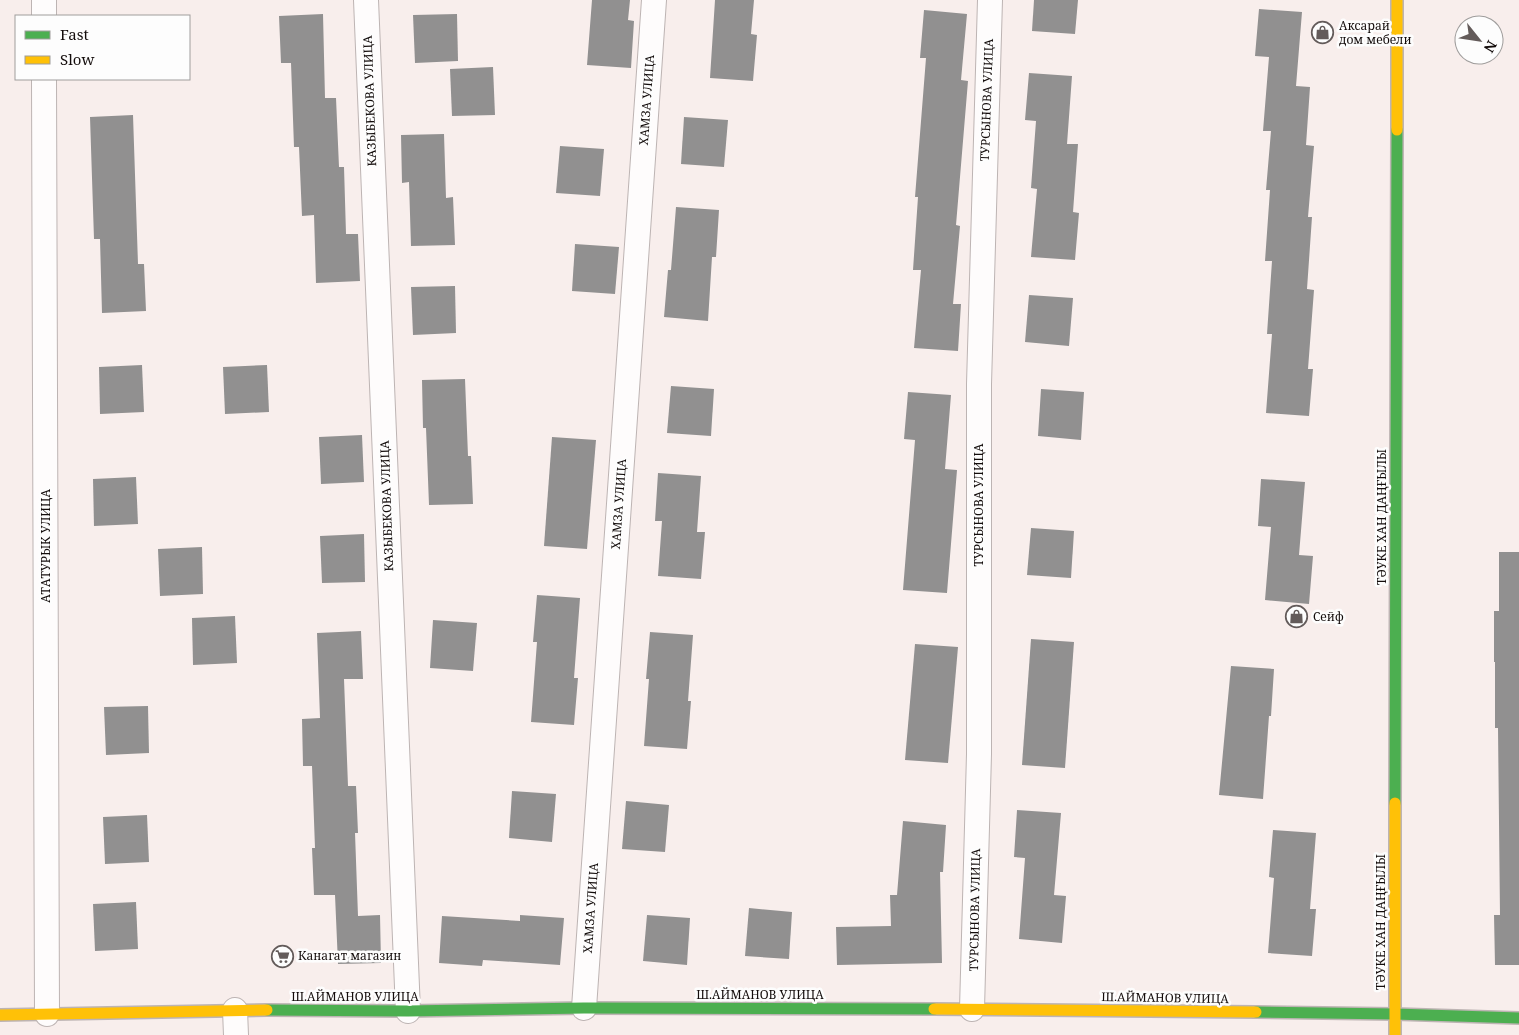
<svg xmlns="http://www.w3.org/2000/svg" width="1519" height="1035" font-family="'Noto Serif',serif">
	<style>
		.building { fill: #919090 }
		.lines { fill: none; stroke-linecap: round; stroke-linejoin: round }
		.street-casing { stroke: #bdb4b3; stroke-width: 26 }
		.fast-casing { stroke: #bdb4b3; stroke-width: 14 }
		.slow-casing { stroke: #bdb4b3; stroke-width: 14 }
		.street { stroke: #fefcfc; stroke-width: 24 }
		.fast { stroke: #4caf50; stroke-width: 11 }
		.slow { stroke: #ffc107; stroke-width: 11 }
		.labels { text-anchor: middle; stroke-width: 5; stroke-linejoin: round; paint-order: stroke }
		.poi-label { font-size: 12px; fill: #130c0b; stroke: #fdfdfd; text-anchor: start }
		.street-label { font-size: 12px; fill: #130c0b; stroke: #fdfdfd }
	</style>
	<rect width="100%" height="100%" fill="#f8eeec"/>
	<g class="building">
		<path d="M592,0h38l-2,20 6,1 -3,47 -44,-3z"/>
		<path d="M715,0h39l-3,34 6,1 -4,46 -43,-3z"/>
		<path d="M1034,0h44l-3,34 -43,-3z"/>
		<path d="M1259,9l43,3 -6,74 14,1 -4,58 8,1 -6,71h4l-5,72 7,1 -6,79h5l-4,47 -43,-3 6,-79h-5l5,-73h-7l5,-71h-4l5,-59h-8l6,-74 -14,-1z"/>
		<path d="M924,10l43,4 -6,66 7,1 -12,144 4,1 -7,78h8l-3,47 -44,-3 7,-78h-8l5,-73h-3l11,-139h-6z"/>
		<path d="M323,14l2,84h11l3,69h5l2,67h12l2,47 -44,2 -2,-68 -12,1 -3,-69h-5l-3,-84h-10l-2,-47z"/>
		<path d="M457,14l1,47 -43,2 -2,-48z"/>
		<path d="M493,67l2,48 -43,1 -2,-47z"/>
		<path d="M1029,73l43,3 -5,68h11l-5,68 6,1 -4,47 -44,-3 6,-68 -6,-1 5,-67 -11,-1z"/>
		<path d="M133,115l5,149h6l2,47 -44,2 -2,-74h-6l-4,-122z"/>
		<path d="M684,117l44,3 -4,47 -43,-3z"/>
		<path d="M444,134l2,64 7,-1 2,48 -44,1 -2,-64 -7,1 -1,-48z"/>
		<path d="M560,146l44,3 -4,47 -44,-3z"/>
		<path d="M676,207l43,3 -3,47h-4l-4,64 -44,-4 4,-47h3z"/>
		<path d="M575,244l44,3 -4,47 -43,-3z"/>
		<path d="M455,286l1,47 -43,2 -2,-48z"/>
		<path d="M1029,295l44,3 -4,48 -44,-4z"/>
		<path d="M142,365l2,47 -44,2 -1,-47z"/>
		<path d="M267,365l2,47 -44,2 -2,-47z"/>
		<path d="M465,379l3,77h3l2,48 -44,1 -3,-77h-3l-1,-48z"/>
		<path d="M671,386l43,3 -3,47 -44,-3z"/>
		<path d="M1041,389l43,3 -3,48 -43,-4z"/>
		<path d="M908,392l43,3 -6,74 12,1 -10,123 -44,-3 12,-150 -11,-1z"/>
		<path d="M362,435l2,47 -43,2 -2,-47z"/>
		<path d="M552,437l44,3 -9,109 -43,-3z"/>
		<path d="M658,473l43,3 -4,56h8l-4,47 -43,-3 4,-55h-7z"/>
		<path d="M136,477l2,47 -44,2 -1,-47z"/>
		<path d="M1261,479l44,3 -6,73 14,1 -4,48 -44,-4 6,-73 -13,-1z"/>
		<path d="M1031,528l43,3 -3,47 -44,-3z"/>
		<path d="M364,534l1,48 -43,1 -2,-47z"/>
		<path d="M202,547l1,47 -43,2 -2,-47z"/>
		<path d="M1499,552h20v413h-24l-1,-50h6l-2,-187h-3v-66h-1v-51h5z"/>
		<path d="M537,595l43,3 -6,80h4l-4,47 -43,-3 6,-80h-4z"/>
		<path d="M235,616l2,47 -44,2 -1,-47z"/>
		<path d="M433,620l44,3 -4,48 -43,-3z"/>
		<path d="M361,631l2,48h-19l4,107h8l2,47h-3l3,83 22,-1 1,48 -43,1 -3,-69h-21l-2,-47h3l-3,-82h-9l-1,-47 18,-1 -3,-85z"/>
		<path d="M650,632l43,3 -5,66h3l-4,48 -43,-3 5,-67h-3z"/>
		<path d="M1031,639l43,3 -9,126 -43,-3z"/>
		<path d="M915,644l43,3 -10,116 -43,-3z"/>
		<path d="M1231,666l43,3 -3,47h-2l-6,83 -44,-4z"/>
		<path d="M148,706l1,47 -43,2 -2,-48z"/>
		<path d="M512,791l44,3 -4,48 -43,-4z"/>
		<path d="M626,801l43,4 -4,47 -43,-3z"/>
		<path d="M1017,810l44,3 -7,82 12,1 -4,47 -43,-4 6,-81 -11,-1z"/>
		<path d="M147,815l2,47 -44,2 -2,-47z"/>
		<path d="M903,821l43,4 -3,47h-3l2,91 -105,2 -1,-38 55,-1 -1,-31h7z"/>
		<path d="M1273,830l43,3 -6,76h6l-4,47 -44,-3 6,-75 -5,-1z"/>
		<path d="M136,902l2,47 -43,2 -2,-47z"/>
		<path d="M749,908l43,4 -3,47 -44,-3z"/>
		<path d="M520,915l44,3 -4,47 -77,-5 -1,6 -43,-3 3,-47 78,5z"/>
		<path d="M647,915l43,3 -3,47 -44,-4z"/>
	</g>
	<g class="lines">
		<defs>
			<g id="street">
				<path d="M44,0v16"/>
				<path d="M366,0l42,1011"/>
				<path d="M44,79l3,935"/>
				<path d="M584,1008l70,-1008"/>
				<path d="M972,1009l7,-255v-370l11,-384"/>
				<path d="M235,1010l1,25"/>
			</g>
			<g id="fast">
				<path d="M1395,803l2,-673"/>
				<path d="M267,1010l141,1 176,-3 350,1"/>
				<path d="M1256,1012l139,2 124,4"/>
			</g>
			<g id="slow">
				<path d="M1397,130v-130"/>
				<path d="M934,1009l322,3"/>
				<path d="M0,1015l267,-5"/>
				<path d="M1395,1035v-232"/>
			</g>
		</defs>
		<use href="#street" class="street-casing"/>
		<use href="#fast" class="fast-casing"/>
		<use href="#slow" class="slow-casing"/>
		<use href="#street" class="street"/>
		<use href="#fast" class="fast"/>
		<use href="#slow" class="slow"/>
	</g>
	<defs>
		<symbol id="shop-ring" viewBox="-11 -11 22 22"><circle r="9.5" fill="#fdfdfd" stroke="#635b5a" stroke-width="1.5"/><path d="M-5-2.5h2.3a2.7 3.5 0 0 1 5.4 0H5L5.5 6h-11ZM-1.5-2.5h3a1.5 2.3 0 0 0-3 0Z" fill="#635b5a"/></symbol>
		<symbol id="supermarket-ring" viewBox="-11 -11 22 22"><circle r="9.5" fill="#fdfdfd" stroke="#635b5a" stroke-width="1.5"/><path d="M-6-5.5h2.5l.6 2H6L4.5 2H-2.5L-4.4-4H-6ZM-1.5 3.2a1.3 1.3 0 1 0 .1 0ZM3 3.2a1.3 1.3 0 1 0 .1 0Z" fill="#635b5a"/></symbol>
	</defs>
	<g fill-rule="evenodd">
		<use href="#shop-ring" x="1310" y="20" width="25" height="25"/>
		<use href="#shop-ring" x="1284" y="604" width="25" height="25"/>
		<use href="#supermarket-ring" x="270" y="944" width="25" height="25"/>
	</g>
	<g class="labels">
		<g class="poi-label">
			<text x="1339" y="30">Аксарай<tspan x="1339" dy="14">дом мебели</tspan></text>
			<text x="1313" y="621">Сейф</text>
			<text x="298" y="960">Канагат магазин</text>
		</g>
		<g class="street-label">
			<text transform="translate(647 100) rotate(-86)" y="4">ХАМЗА УЛИЦА</text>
			<text transform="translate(987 100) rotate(-88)" y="4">ТУРСЫНОВА УЛИЦА</text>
			<text transform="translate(370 101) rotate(-92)" y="4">КАЗЫБЕКОВА УЛИЦА</text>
			<text transform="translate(619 504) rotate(-86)" y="4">ХАМЗА УЛИЦА</text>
			<text transform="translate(979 505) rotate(-90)" y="4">ТУРСЫНОВА УЛИЦА</text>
			<text transform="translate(387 506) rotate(-92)" y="4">КАЗЫБЕКОВА УЛИЦА</text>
			<text transform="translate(1382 517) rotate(-90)" y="4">ТӘУКЕ ХАН ДАҢҒЫЛЫ</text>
			<text transform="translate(46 546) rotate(-90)" y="4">АТАТУРЫК УЛИЦА</text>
			<text transform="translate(591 908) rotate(-86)" y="4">ХАМЗА УЛИЦА</text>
			<text transform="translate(975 910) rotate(-89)" y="4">ТУРСЫНОВА УЛИЦА</text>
			<text transform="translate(1381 922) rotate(-90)" y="4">ТӘУКЕ ХАН ДАҢҒЫЛЫ</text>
			<text x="760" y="999">Ш.АЙМАНОВ УЛИЦА</text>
			<text x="355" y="1001">Ш.АЙМАНОВ УЛИЦА</text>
			<text transform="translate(1165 998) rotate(1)" y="4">Ш.АЙМАНОВ УЛИЦА</text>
		</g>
	</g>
	<rect x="15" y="15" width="175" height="65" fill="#fdfdfd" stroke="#9f9d9c"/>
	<rect x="25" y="31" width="25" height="8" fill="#4caf50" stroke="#9f9d9c"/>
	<text x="60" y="40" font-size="15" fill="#130c0b">Fast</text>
	<rect x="25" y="56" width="25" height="8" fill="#ffc107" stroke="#9f9d9c"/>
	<text x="60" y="65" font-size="15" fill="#130c0b">Slow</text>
	<g transform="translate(1479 40) rotate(120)"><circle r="24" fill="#fdfdfd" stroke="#9f9d9c"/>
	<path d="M0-4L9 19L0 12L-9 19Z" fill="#635b5a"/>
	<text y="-8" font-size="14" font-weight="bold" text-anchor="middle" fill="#130c0b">N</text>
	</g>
</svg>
